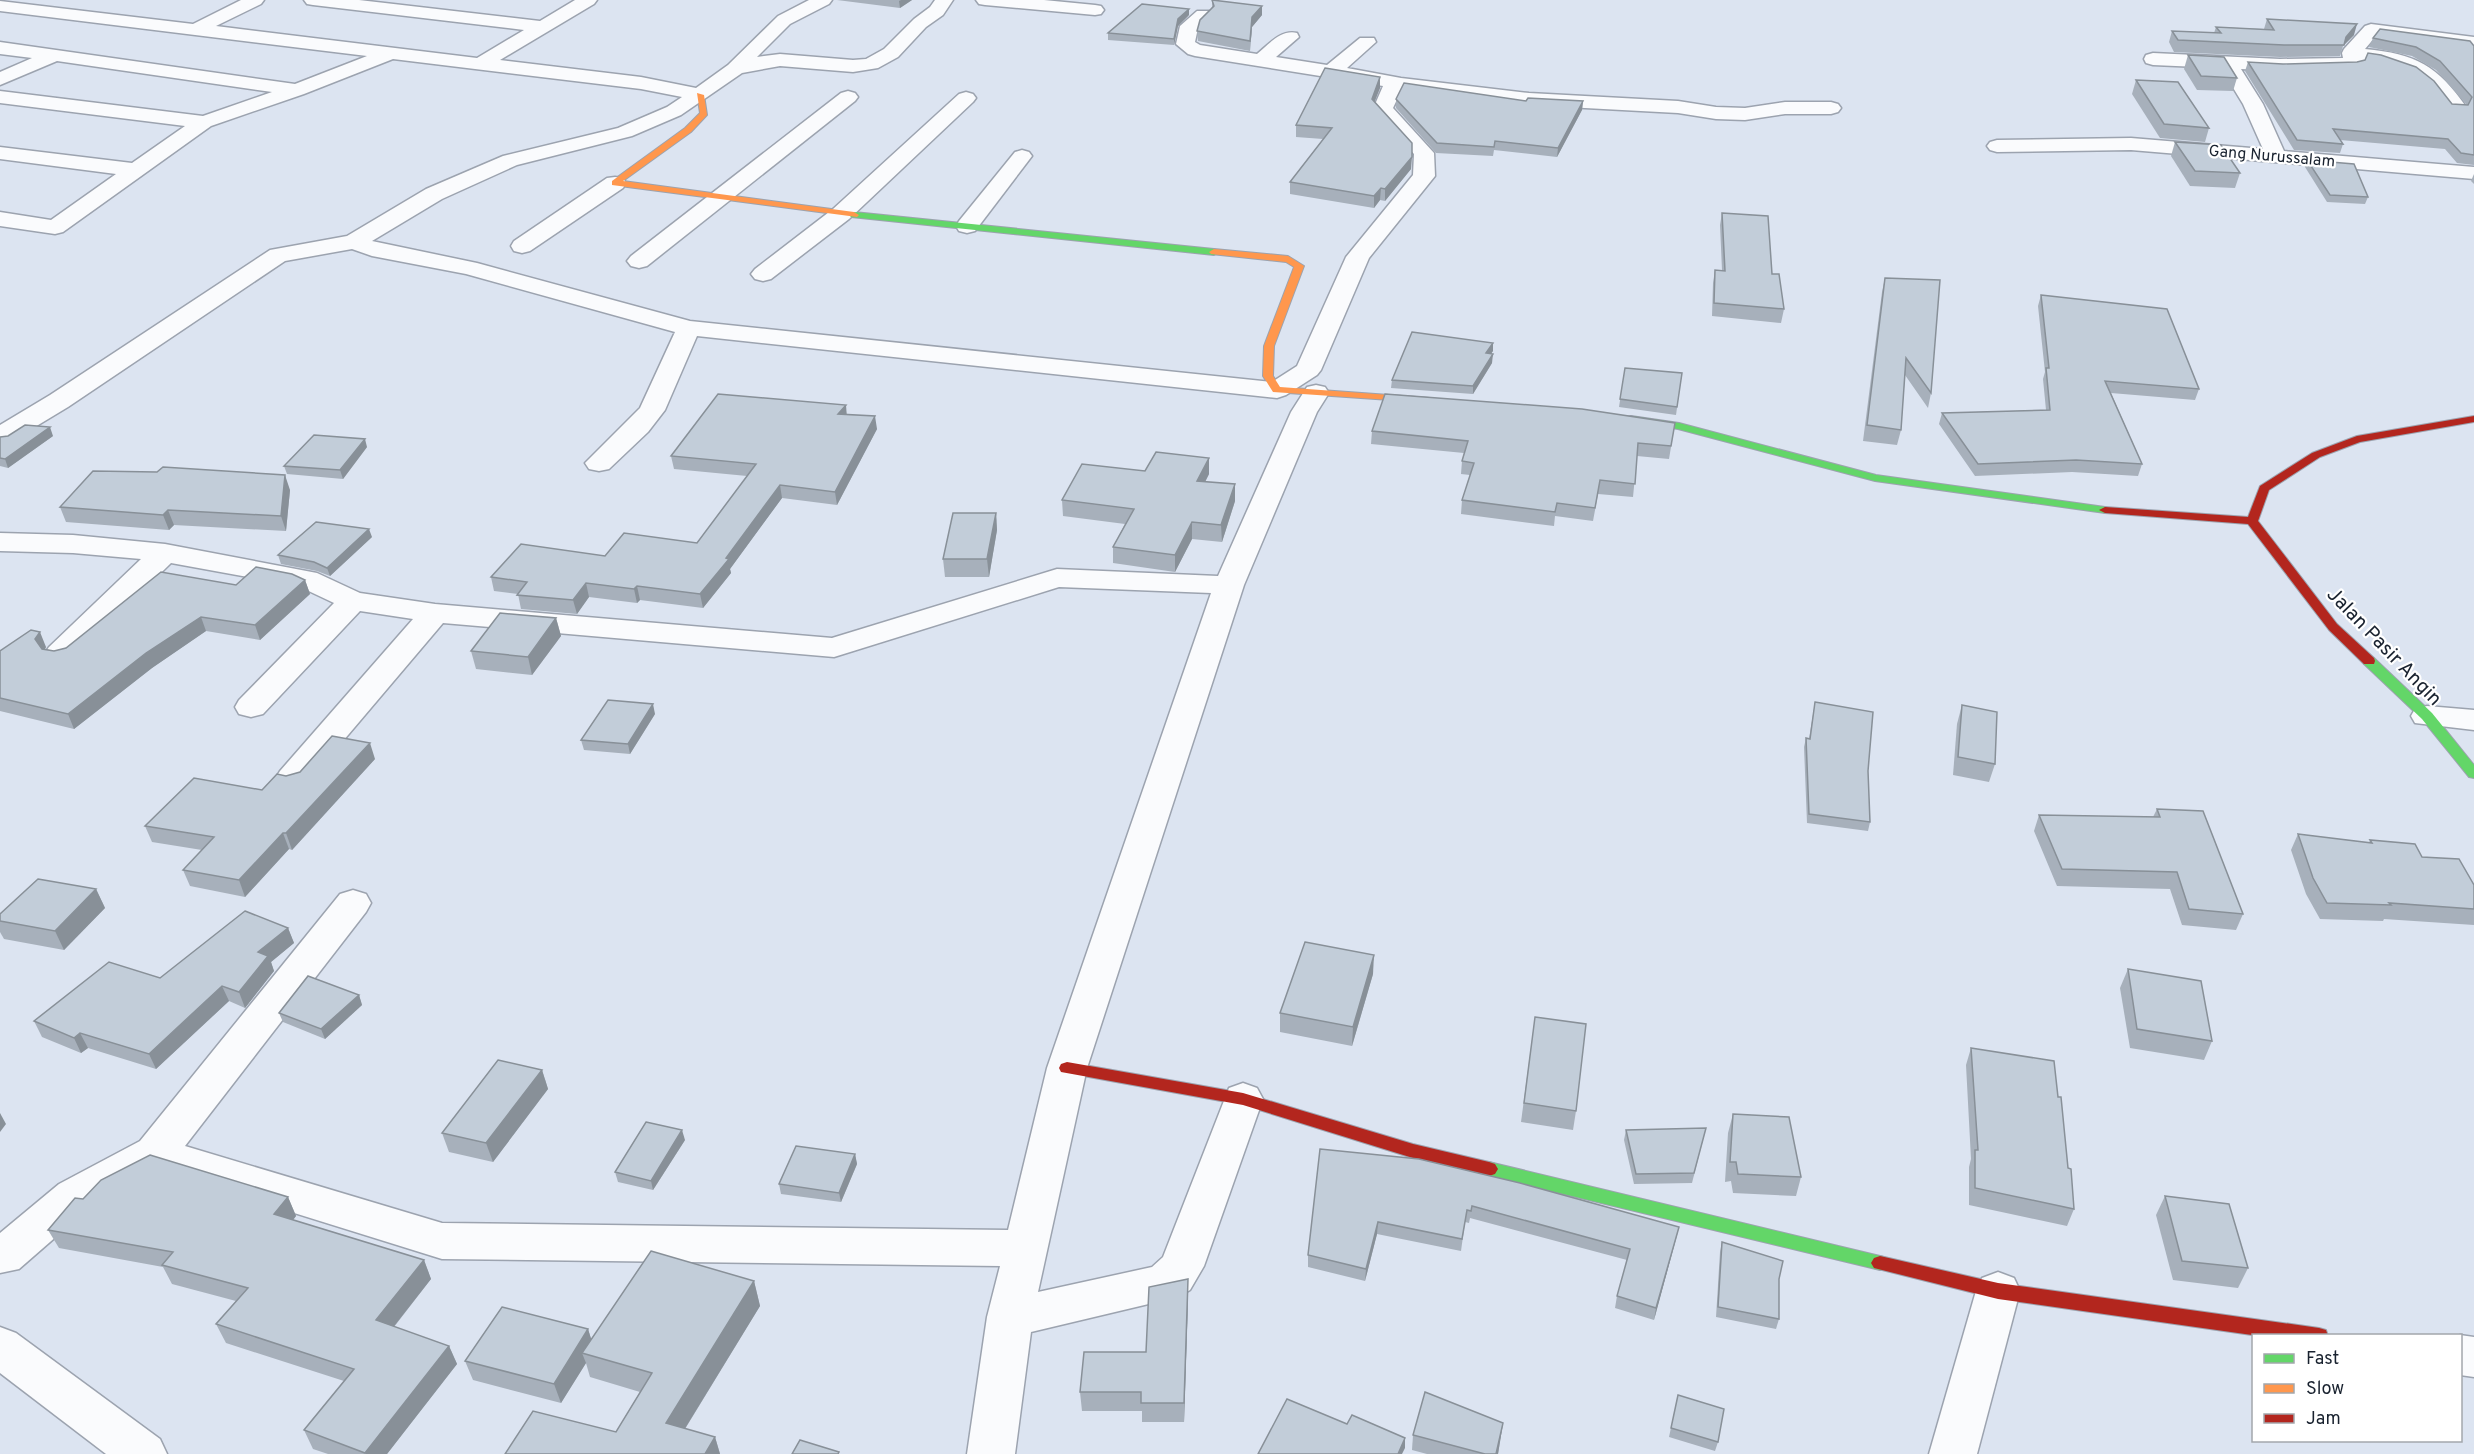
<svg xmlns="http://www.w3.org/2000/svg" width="2474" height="1454" font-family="Overpass,sans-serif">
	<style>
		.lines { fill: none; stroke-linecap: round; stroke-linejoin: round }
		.street-casing { stroke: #9ca3af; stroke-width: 3 }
		.fast-casing { stroke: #9ca3af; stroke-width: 2 }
		.slow-casing { stroke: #9ca3af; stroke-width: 2 }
		.jam-casing { stroke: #9ca3af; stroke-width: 2 }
		.street { fill: #fafbfd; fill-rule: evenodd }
		.fast { fill: #63d668; fill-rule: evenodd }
		.slow { fill: #ff974d; fill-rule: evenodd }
		.jam { fill: #b3261e; fill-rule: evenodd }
		.wall { fill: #a7b0bb }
		.shaded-wall { fill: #889098 }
		.building { fill: #c2cdd9; stroke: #889098; stroke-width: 1.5 }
		.labels { text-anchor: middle; stroke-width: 4.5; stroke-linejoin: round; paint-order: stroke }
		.far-street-label { font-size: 16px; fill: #19222f; stroke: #fff }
		.street-label { font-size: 20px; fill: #19222f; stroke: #fff }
	</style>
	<rect width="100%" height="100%" fill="#dce4f1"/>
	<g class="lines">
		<defs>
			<g id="street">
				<path d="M241,0h23l-3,4 -45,22 261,32 47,-28 -211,-25 -6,-1 -3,-4h55l181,21 35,-21h22l-3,4 -94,56 141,17 55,11 32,-23 50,-49 31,-16h23l-3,4 -39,20 -33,33 23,-3 73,6 13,-1 18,-10 30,-30 16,-12 5,-7h18l-10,15 -17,12 -28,30 -20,11 -25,4 -73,-6 -38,7 -61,42 -49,21 -115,29 -75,34 -70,42 105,22 213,58 582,61 25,-16 49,-109 67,-82 1,-21 -41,-45 10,-23 -188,-30 -7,-2 -12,-10 4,-18 17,-15h12l3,4 -14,13 -3,14 5,3 57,9c11,-9 24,-25 40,-21l2,4 -23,20 51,8 33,-27h14l2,4 -29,26 54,10 128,15 149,8 38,6 29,1 40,-6h46l7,2 3,4 -3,4 -7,2h-46l-40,6 -29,-1 -38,-6 -149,-8 -127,-16 -9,19 41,45 1,23 -66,82 -48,112 -4,5 -31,20 -9,3 -580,-62 -32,74 -17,22 -39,37 -10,2 -10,-2 -4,-6 55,-55 35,-76 -209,-58 -94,-18 -20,-7 -67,12 -217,146 -58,35 -10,2v-19l50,-30 220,-145 77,-14 79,-47 77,-33 115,-28 49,-21 15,-10 -41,-8 -248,-30 -89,35 -93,32 -148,106 -8,2 -55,-8v-14l51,8 65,-46 -116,-15v-12l132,16 53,-37 -185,-23v-12l203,25 69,-24 -215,-31 -57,24v-13l32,-14 -32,-4v-12l295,42 72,-28 -367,-45v-10l193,23z"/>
				<path d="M976,0h68l51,5 6,1 3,4 -3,4 -6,1 -110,-10 -6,-1z"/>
				<path d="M2371,24l103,13v12l-98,-13 -11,13c51,5 72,16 102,59l-3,4h-14c-26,-37 -42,-47 -87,-52l-2,7 -7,2 -74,2 -39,-2 22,35 21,47 190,16v12l-343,-29 -134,2 -7,-2 -3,-4 3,-4 7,-2 134,-2 132,11 -20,-45 -22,-36 -68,-3 -7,-2 -2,-4 2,-4 7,-2 127,6 63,-1 -1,-5 2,-4 21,-23z"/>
				<path d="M848,91l7,2 3,4 -3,4 -208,165 -8,2 -8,-2 -4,-5 4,-5 210,-163z"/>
				<path d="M966,92l7,2 3,4 -3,4 -124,117 -78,60 -8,2 -8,-2 -4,-5 4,-5 78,-60 126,-115z"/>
				<path d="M1022,150l7,2 3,4 -57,75 -8,2 -8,-2 -3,-5 3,-5 56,-69z"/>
				<path d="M615,177l8,1 3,5 -3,5 -93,63 -8,2 -8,-2 -3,-5 3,-5 93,-63z"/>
				<path d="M1316,385l9,2 4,6 -12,19 -73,173 -157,483 -49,224 114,-25 11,-10 66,-169 14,-5 14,5 6,11 -59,167 -14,24 -12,7 -147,35 -16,122h-48l20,-137 13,-51 -558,-7 -283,-88 -70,37 -70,61 -19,4v-40l59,-49 81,-43 200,-247 13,-4 13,4 5,9 -5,9 -181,234 257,77 566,7 39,-162 164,-475 -152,-6 -225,70 -391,-34 -139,164 -12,3 -12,-3 -5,-8 5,-8 133,-152 -53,-8 -97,103 -12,3 -12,-3 -4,-7 4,-7 95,-97 -36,-17 -127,-23 -100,98 -11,2 -11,-2 -5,-7 5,-7 92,-88 -68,-6 -73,-2v-18l73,2 92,9 152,29 43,20 75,11 397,34 225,-69 161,7 73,-164 16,-25z"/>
				<path d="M2427,706l47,4v20l-59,-7 -4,-7 4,-7z"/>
				<path d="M1998,1272l16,6 6,13 -43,163h-48l47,-163 6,-13z"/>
				<path d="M0,1327l16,6 144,106 7,15h-61l-106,-81z"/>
				<path d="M2460,1335l14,2v40l-14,-2z"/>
			</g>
			<g id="fast">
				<path d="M854,212l360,37 5,3 -5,3 -363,-38 -2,-2z"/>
				<path d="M1631,416l48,7 197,52 229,32 6,3 -6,3 -230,-32 -197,-52 -51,-8v-4z"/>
				<path d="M2369,657l5,1 58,55 42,52v13l-5,-1 -47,-58 -58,-55 -1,-3 1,-3z"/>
				<path d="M1489,1162l391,94 6,2 3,5 -3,5 -6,2 -391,-94 -6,-2 -3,-5 3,-5z"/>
			</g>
			<g id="slow">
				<path d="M697,93l7,2 3,20 -16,17 -68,49 231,31 5,3 -2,2 -245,-32v-4l73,-53 15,-15z"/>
				<path d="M1214,249l74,7 16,10 -30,80 -1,30 7,11 150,11 4,1v4l-161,-11 -10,-16 1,-30 30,-79 -8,-5 -75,-8 -2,-2z"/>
			</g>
			<g id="jam">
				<path d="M2474,416v6l-114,20 -40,15 -51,33 -11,31 79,103 37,34 1,3 -1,3h-10l-35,-34 -81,-106 -143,-11 -6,-3 6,-3 143,10 12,-31 52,-33 45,-17z"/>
				<path d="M1067,1062l176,31 170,51 76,18 6,2 3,5 -3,5 -6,2 -76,-18 -170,-53 -182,-33 -2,-4 2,-4z"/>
				<path d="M1880,1256l118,27 321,45 7,2 2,6h-69l-261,-37 -124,-31 -3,-5 3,-5z"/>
			</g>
		</defs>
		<use href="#street" class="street-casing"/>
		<use href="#fast" class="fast-casing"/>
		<use href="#slow" class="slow-casing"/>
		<use href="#jam" class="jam-casing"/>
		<use href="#street" class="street"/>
		<use href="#fast" class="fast"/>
		<use href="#slow" class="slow"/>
		<use href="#jam" class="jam"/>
	</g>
	<g class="wall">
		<path d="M837,0h75l-12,8z"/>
		<path d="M1212,0l50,6v9l-10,12 -2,24 -52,-10 -1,-10 15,-24z"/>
		<path d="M1189,15l-11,11 -4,19 -66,-5v-7z"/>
		<path d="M2267,19l87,16 -11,11 -3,10 -60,1 -106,-5 -5,-10 3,-11 42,2 2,-6 48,2z"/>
		<path d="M2373,38l101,8v119l-17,-2 -12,-14 -105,-9 3,4 -3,9 -46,-3 -49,-79 3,-9 204,42 15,1 -31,-35 -24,-14 -43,-9z"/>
		<path d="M2188,55l49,23 -4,13 -36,-1 -13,-21z"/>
		<path d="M1380,77v11l-6,14 37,67 -26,32 -5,-1 -6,8 -84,-14v-12l33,-43 -27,-2v-12z"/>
		<path d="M2136,80l73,48 -4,14 -45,-4 -28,-44z"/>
		<path d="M1396,99l130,2h57l-1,9 -25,47 -63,-7 -1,6 -57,-3 -40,-45z"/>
		<path d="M2175,142l65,31 -5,15 -45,-2 -19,-30z"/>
		<path d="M2307,160l61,37 -3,7 -38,-2 -22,-35z"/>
		<path d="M2474,174v10l-3,-3z"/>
		<path d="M1722,213l50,61 12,35 -3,14 -69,-7 1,-33 2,-13h7l-2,-45z"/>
		<path d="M1885,278l46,115 -3,15 -23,-33 -4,55 -4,15 -34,-4 19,-149z"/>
		<path d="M2041,295l158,94 -4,11 -84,-7 31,71 -4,12 -66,-4 -97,4 -36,-52 3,-11 104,-3 -3,-31 2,-7 -7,-66z"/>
		<path d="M1493,351l-3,3 2,9 -19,31 -82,-6 1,-8z"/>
		<path d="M1625,368l57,5 -6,42 -57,-8z"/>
		<path d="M847,415l30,14 -40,76 -55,-7 -52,71 1,4 -28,35 -63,-8 -3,3 -48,-6 -12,17 -56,-5 -3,-15 -24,-3 -3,-14 114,-21 92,-13 50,-67 -73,-7 -3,-13z"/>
		<path d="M1675,423l-6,36 -32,-3 -4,41 -35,-3 -5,27 -38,-5 -1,10 -93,-12 1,-14 8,-25 -9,-1 1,-13 2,-8 -93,-9 1,-13z"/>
		<path d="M53,436l-45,32 -8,-2v-29z"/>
		<path d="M367,447l-24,32 -56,-5 -3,-8z"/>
		<path d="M1145,471l64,3 -4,8 30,19 -13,41 -30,-3 -17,33 -62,-9v-16l12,-23 -62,-8 -1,-16z"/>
		<path d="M290,490l-4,41 -112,-6 -5,5 -103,-8 -6,-15z"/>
		<path d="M996,513l1,17 -8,47h-44l-2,-18z"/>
		<path d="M372,537l-42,39 -13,-5 -36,-7 -3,-9z"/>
		<path d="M305,580l5,14 -50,46 -54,-9 -54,37 -78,61 -74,-18v-60l46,-4 -1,2 9,2 12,-3 170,-63z"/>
		<path d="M556,618l5,18 -29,39 -56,-6 -5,-18z"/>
		<path d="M1815,702l53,69 2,51 -2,9 -61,-8 -3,-76 2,-9 3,1z"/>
		<path d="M1962,705l33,59 -6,18 -36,-7 4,-51z"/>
		<path d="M655,714l-25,40 -46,-4 -3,-10z"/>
		<path d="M375,759l-83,91 -3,-1 -44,48 -55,-11 -7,-16 19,-20 -50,-8 -7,-16 117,-36 24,-14z"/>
		<path d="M2157,809l86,105 -7,16 -54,-5 -12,-36 -113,-3 -23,-55 5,-16 114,2z"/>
		<path d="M2298,834l71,9 1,-3 52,17 52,28v40l-90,-6 -1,2 -63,-2 -14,-25 -15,-44z"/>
		<path d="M96,889l9,19 -41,42 -60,-11 -4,-7v-18z"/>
		<path d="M288,928l6,15 -23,19 3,9 -29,37 -16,-7 -73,68 -68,-21 -7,5 -39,-16 -8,-16 126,-43z"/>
		<path d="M2128,969l84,72 -8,19 -74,-12 -10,-60z"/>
		<path d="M1373,974l-21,72 -72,-14v-19z"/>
		<path d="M359,995l3,10 -37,34 -42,-17 -4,-9z"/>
		<path d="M1535,1017l41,94 -3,19 -52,-8z"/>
		<path d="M1971,1048l87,49 16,112 -7,17 -98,-21v-38l2,-8 -5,-94z"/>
		<path d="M542,1070l6,19 -55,73 -44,-10 -7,-19z"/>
		<path d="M1733,1114l68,63 -5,19 -63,-3 -2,-12 -6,1 3,-49z"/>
		<path d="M1706,1128l-14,55 -58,1 -10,-44 2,-10z"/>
		<path d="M685,1140l-32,50 -35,-8 -3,-10z"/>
		<path d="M1320,1149l359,78 -25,93 -39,-12 2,-12 10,-36 -157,-42 -1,5 -4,-1 -4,29 -84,-17 -12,47 -57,-14v-12z"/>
		<path d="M855,1154l2,10 -16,38 -60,-8 -2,-10z"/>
		<path d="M2165,1196l83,72 -10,20 -65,-8 -17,-65z"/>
		<path d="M288,1197l8,19 -3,4 131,40 7,19 -37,48 55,19 8,18 -70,90h-59l-15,-5 -9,-19 40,-49 -118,-38 -10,-19 20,-23 -64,-17 -9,-17 -104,-19 -11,-18 35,-31z"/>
		<path d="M1722,1242l57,37v40l-3,10 -60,-12 4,-65z"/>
		<path d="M754,1281l6,25 -75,123 30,8 5,17h-215l111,-22 24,-40 -50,-15 -4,-14 -25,40 -88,-23 -8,-19 123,-32 3,10z"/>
		<path d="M1188,1299l-4,123h-42v-11h-60l-2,-19 66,-40z"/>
		<path d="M1678,1395l40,47 -3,9 -46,-14z"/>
		<path d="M1503,1423l-5,31h-71l-15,-4 1,-15z"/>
	</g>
	<g class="shaded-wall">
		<path d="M901,0h11l-12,8 -1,-7z"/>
		<path d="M1262,6v9l-10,12 -2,24 2,-34z"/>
		<path d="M1189,9v6l-11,11 -4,19v-6l4,-20z"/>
		<path d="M2357,24l-3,11 -11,11 3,-9z"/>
		<path d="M1380,77v11l-9,23 1,-12z"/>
		<path d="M1583,101l-1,9 -25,47 1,-9z"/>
		<path d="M1412,157l-1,12 -26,32v-12z"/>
		<path d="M1381,188l-1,12 -6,8v-12z"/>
		<path d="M1493,343v8l-7,10v-8z"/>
		<path d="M1493,354l-1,9 -19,31v-8z"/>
		<path d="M846,405l1,13 -9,-4z"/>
		<path d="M875,416l2,13 -40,76 -2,-13z"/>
		<path d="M50,427l3,9 -45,32 -3,-9z"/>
		<path d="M365,439l2,8 -24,32 -3,-9z"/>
		<path d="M1209,458v16l-12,24v-17z"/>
		<path d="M285,475l5,15 -4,41 -5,-15z"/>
		<path d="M1235,484v17l-13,41 -1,-17z"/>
		<path d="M780,485l2,13 -52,71 1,4 -28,35 -3,-14 26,-36z"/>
		<path d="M168,510l6,15 -5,5 -6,-15z"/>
		<path d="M996,513l1,17 -8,47 -2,-18z"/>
		<path d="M1192,522v17l-17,33v-17z"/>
		<path d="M369,529l3,8 -42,39 -3,-8z"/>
		<path d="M305,580l5,14 -50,46 -5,-15z"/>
		<path d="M586,583l3,14 -12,17 -4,-14z"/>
		<path d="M637,586l3,14 -3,3 -3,-14z"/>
		<path d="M201,617l5,14 -54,37 -78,61 -6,-15 78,-61z"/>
		<path d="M556,618l5,18 -29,39 -4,-18z"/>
		<path d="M40,632l6,15 -4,7 -7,-15z"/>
		<path d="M653,704l2,10 -25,40 -2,-10z"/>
		<path d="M370,743l5,16 -83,91 -6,-17z"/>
		<path d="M283,833l6,16 -44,48 -6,-17z"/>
		<path d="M96,889l9,19 -41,42 -9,-19z"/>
		<path d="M288,928l6,15 -23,19 3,9 -29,37 -6,-16 19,-40z"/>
		<path d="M1374,955l-1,19 -21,72 1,-19z"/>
		<path d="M222,986l7,15 -73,68 -7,-15z"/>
		<path d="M359,995l3,10 -37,34 -4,-10z"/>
		<path d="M80,1033l8,15 -7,5 -7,-15z"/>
		<path d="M542,1070l6,19 -55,73 -7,-19z"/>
		<path d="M0,1113l6,11 -6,8z"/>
		<path d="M682,1130l3,10 -32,50 -2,-9z"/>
		<path d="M855,1154l2,10 -16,38 -2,-9z"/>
		<path d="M288,1197l8,19 -13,17 -9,-19z"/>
		<path d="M1378,1222l-1,12 -12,47 1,-12z"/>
		<path d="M1679,1227l-3,12 -22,81 2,-12z"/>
		<path d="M424,1260l7,19 -47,60 -8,-19z"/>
		<path d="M1188,1279v20l-4,123v-19z"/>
		<path d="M754,1281l6,25 -87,142 -7,-25z"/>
		<path d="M588,1329l6,19 -12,5 4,10 -25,40 -7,-19z"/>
		<path d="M449,1346l8,18 -70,90h-21l-1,-1z"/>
		<path d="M1503,1423l-5,31h-2z"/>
		<path d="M715,1437l5,17h-15z"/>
		<path d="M1405,1438v10l-3,6h-4z"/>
	</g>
	<g class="building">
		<path d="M1212,0l50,6 -10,11 -2,24 -53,-10 3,-11 14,-14z"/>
		<path d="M1142,4l47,5 -11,10 -4,20 -66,-6z"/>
		<path d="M2267,19l90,5 -11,13 -2,8h-60l-106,-5 -6,-9 49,2 -5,-6 58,3z"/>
		<path d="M2380,29l90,12 4,5v109l-13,-2 -13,-14 -115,-10 10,15 -46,-4 -49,-78 35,2 74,-2 8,-2 3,-7 13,2 35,12 18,14 18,23 16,1 4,-8 -32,-36 -24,-14 -43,-9z"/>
		<path d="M2188,55l36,2 13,21 -36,-2z"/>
		<path d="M1325,68l55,9 -8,22 40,44v14l-27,32 -4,-1 -7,8 -84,-14 42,-54 -36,-3z"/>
		<path d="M2136,80l42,2 31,46 -45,-4z"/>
		<path d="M1404,83l122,18 2,-3 55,3 -25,47 -63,-7 -1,6 -57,-4 -41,-44z"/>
		<path d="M2175,142l46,3 19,28 -45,-2z"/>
		<path d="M2307,160l47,4 14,33 -38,-2z"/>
		<path d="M1722,213l46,3 4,58h7l5,35 -70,-6 1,-33 10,1z"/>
		<path d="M1885,278l55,2 -9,113 -25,-35 -5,72 -34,-5z"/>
		<path d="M2041,295l126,14 32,80 -94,-8 37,83 -66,-4 -98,4 -36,-51 108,-3 -4,-42h3z"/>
		<path d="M1412,332l81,11 -7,10 7,1 -20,32 -81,-6z"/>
		<path d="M1625,368l57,5 -5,34 -57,-8z"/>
		<path d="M718,394l128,11 -8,9 37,2 -40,76 -55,-7 -54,73 3,1 -29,35 -63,-8 -3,3 -48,-6 -13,17 -56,-5 10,-13 -36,-5 30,-33 84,12 19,-23 73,10 59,-79 -85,-8z"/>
		<path d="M1385,394l197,15 93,14 -4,23 -33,-3 -3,41 -35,-4 -5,28 -38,-5 -2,9 -93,-12 12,-37 -12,-2 6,-20 -96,-10z"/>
		<path d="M25,425l25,2 -45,32 -5,-1v-21l8,-1z"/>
		<path d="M314,435l51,4 -25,31 -56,-4z"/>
		<path d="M1156,452l53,6 -12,23 38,3 -14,41 -29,-3 -17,33 -62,-8 21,-38 -72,-9 20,-36 63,7z"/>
		<path d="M163,467l122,8 -4,41 -113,-6 -5,5 -103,-8 33,-36 64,1z"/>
		<path d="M953,513h43l-9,46h-44z"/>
		<path d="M316,522l53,7 -42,39 -13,-6 -36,-7z"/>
		<path d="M256,567l36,7 13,6 -50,45 -54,-8 -55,36 -78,61 -68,-16v-47l31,-21 9,2 -5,7 7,10 12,2 12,-3 95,-76 75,13z"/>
		<path d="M500,613l56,5 -28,39 -57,-6z"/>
		<path d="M608,700l45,4 -25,40 -47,-4z"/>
		<path d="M1815,702l58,10 -5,59 2,51 -61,-8 -3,-76 4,1z"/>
		<path d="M1962,705l35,7 -2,52 -37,-7z"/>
		<path d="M332,736l38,7 -84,90h-3l-44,47 -56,-10 31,-33 -69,-11 49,-48 68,12 15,-16 9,2 14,-4z"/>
		<path d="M2157,809l46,2 40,103 -54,-5 -12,-37 -115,-3 -23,-54 121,2z"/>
		<path d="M2298,834l74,9 -2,-3 45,4 7,13 37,2 15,26v24l-85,-6 2,2 -64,-2 -14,-25z"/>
		<path d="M38,879l58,10 -41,42 -55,-10v-7z"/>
		<path d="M245,911l43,17 -30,24 10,4 -29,36 -17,-6 -73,68 -69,-21 -6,5 -40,-17 75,-59 51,16z"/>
		<path d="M1305,942l69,13 -21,72 -73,-14z"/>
		<path d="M2128,969l73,12 11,60 -75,-12z"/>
		<path d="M308,976l51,19 -38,34 -42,-16z"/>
		<path d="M1535,1017l51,7 -10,87 -52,-8z"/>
		<path d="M1971,1048l83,13 4,36h3l7,71 3,1 3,40 -99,-21v-38h3z"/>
		<path d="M498,1060l44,10 -56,73 -44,-10z"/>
		<path d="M1733,1114l56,3 12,60 -63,-3 -2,-12h-6z"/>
		<path d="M646,1122l36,8 -31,51 -36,-9z"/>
		<path d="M1706,1128l-12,45 -58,1 -10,-44z"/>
		<path d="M796,1146l59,8 -16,39 -60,-9z"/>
		<path d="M1320,1149l99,10 101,24 159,44 -23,81 -39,-12 13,-47 -158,-43 -1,5 -4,-1 -5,29 -84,-17 -12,47 -58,-14z"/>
		<path d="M150,1155l138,42 -14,17 150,46 -48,60 73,26 -84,107 -61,-23 50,-61 -138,-45 32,-36 -86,-23 11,-13 -125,-22 27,-32 8,1 18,-19z"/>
		<path d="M2165,1196l64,8 19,64 -66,-7z"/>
		<path d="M1722,1242l61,19 -4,18v40l-61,-12z"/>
		<path d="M651,1251l103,30 -88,142 49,14 -10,17h-200l28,-43 83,21 36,-59 -70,-20z"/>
		<path d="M1188,1279l-4,124h-43v-11h-61l4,-40h62l3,-65z"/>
		<path d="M502,1307l86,22 -34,55 -89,-23z"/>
		<path d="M1425,1392l78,31 -7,31h-11l-72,-19z"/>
		<path d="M1678,1395l46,14 -6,33 -47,-14z"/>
		<path d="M1287,1399l60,25 5,-9 53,23 -7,16h-140z"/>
		<path d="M800,1440l39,12 -1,2h-46z"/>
	</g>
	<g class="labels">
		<g class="far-street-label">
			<text transform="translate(2272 155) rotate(5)" y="6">Gang Nurussalam</text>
		</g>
		<g class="street-label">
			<text transform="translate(2385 646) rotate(46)" y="7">Jalan Pasir Angin</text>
		</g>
	</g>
	<rect x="2252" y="1334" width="210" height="108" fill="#ffffff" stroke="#a3a7ac" stroke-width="1.5"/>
	<rect x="2264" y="1354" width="30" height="9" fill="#63d668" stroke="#a3a7ac" stroke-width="1.5"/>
	<text x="2306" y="1364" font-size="18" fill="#19222f">Fast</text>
	<rect x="2264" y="1384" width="30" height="9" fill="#ff974d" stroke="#a3a7ac" stroke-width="1.5"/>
	<text x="2306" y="1394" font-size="18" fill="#19222f">Slow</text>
	<rect x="2264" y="1414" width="30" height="9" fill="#b3261e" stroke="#a3a7ac" stroke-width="1.5"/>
	<text x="2306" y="1424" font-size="18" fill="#19222f">Jam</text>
</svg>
